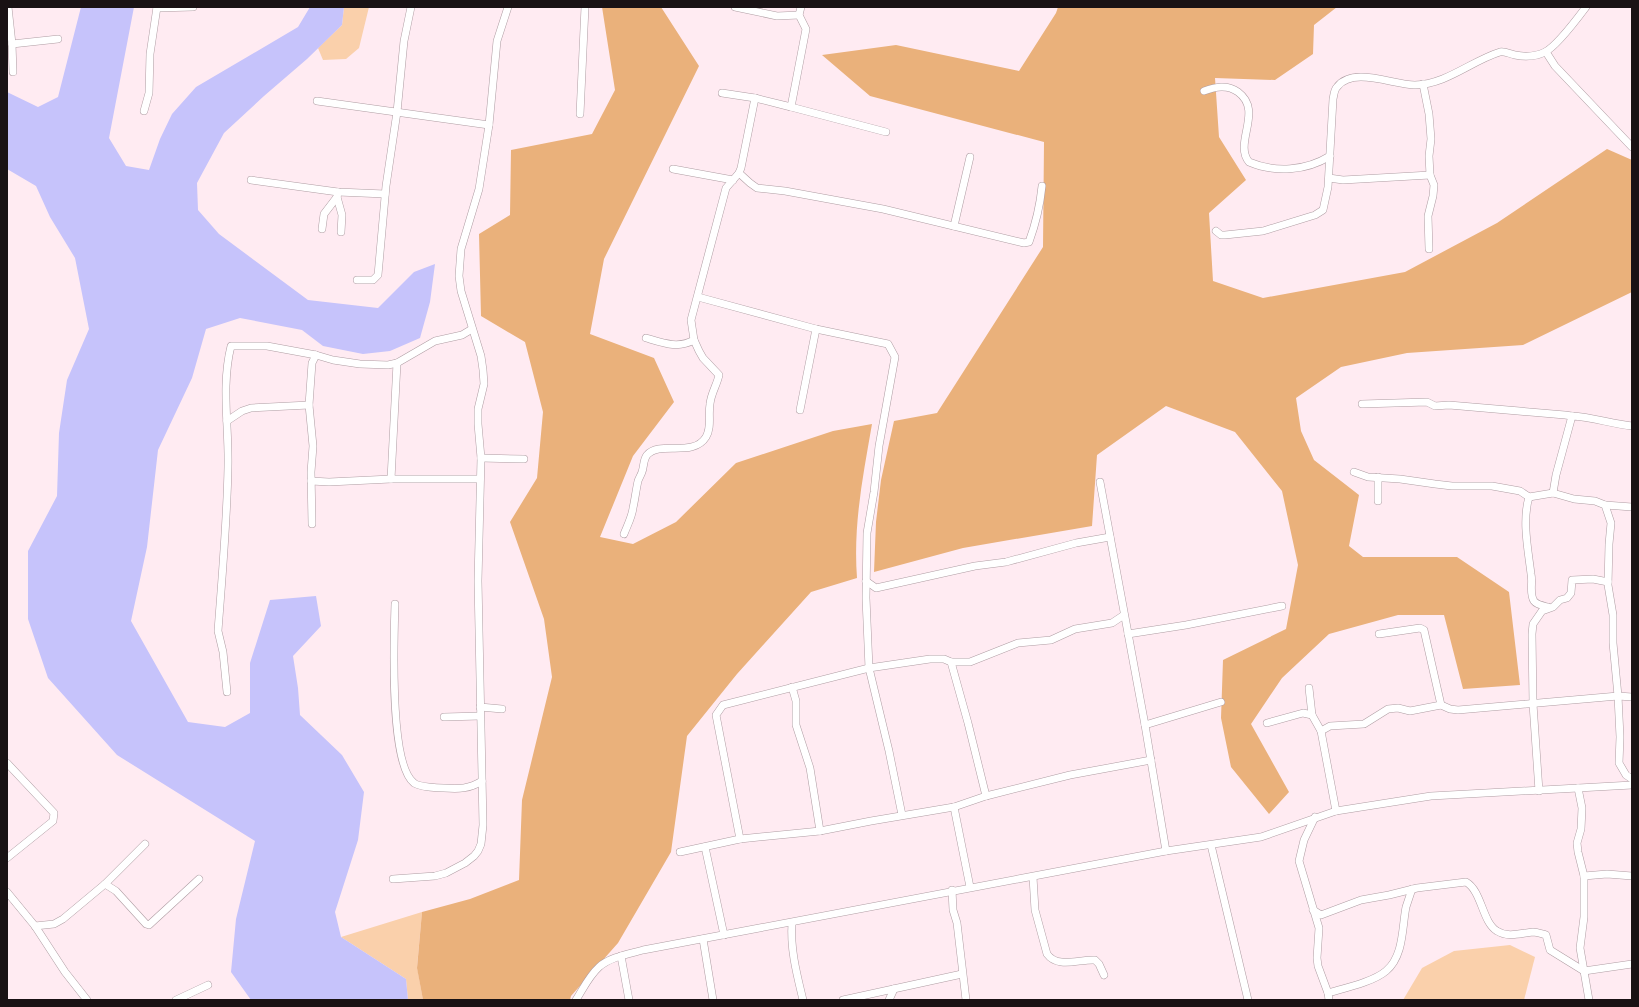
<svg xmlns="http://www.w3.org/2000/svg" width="1639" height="1007" font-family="'DM Sans',sans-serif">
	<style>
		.green { fill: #fad0ab }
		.forest { fill: #eab17b }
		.water { fill: #c6c3fb }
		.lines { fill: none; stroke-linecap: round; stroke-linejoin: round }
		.minor-casing { stroke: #af9da3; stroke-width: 8 }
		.minor { stroke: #fff; stroke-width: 7 }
	</style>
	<rect width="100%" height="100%" fill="#ffebf2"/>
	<g class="green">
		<path d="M344,7h25l-10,41 -13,11 -23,1 -5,-12 24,-23z"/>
		<path d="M422,912l-5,55 6,33h-15l-2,-21 -65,-42z"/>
		<path d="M1510,945l25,12 -11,43h-121l19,-32 32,-17z"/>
	</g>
	<g class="forest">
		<path d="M602,7h59l38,59 -95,193 -14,75 64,24 20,44 -41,54 -33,81 33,7 43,-22 60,-59 97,-32 39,-7c-9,52 -19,101 -15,154l-46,14 -74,82 -50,62 -16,116 -53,91 -47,53 -1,4h-147l-6,-32 5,-56 48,-13 49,-19 3,-80 30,-123 -8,-58 -34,-97 27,-44 6,-66 -18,-70 -44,-26 -2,-82 31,-19 1,-65 81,-16 23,-44z"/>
		<path d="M1058,7h279l-23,18 -1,29 -38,26 -60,-2 4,59 27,43 -37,33 4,68 50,17 142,-26 92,-49 110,-74 25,11v132l-109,53 -116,8 -66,14 -45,31 5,33 13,29 45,35 -10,51 14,11h94l52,35 11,93 -57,4 -19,-74h-46l-69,19 -47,44 -31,46 38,68 -20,22 -38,-47 -10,-49 2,-58 63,-31 12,-64 -16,-74 -47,-59 -69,-26 -69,49 -5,71 -129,22 -89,24 2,-50 5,-42 13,-59 43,-8 106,-166 1,-105 -174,-46 -48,-41 74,-10 123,26 37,-58z"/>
	</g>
	<path class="water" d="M81,7h53l-25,131 17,28 23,4 11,-31 12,-25 24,-27 102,-60 12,-20h34l-2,18 -35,34 -43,37 -40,37 -27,50 1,27 21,24 89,66 70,8 36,-36 21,-8 -5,38 -10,36 -30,13 -27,3 -40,-8 -21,-16 -62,-12 -34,11 -14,49 -34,72 -11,97 -16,74 57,101 37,5 25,-14v-50l20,-63 46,-4 5,30 -28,30 5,32 2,27 42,40 22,37 -6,48 -23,72 6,25 65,42 2,21h-157l-20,-28 5,-53 19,-78 -138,-86 -69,-77 -20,-59v-68l29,-55 2,-63 8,-53 22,-51 -14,-71 -25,-41 -14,-31 -29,-17v-77l31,15 20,-10z"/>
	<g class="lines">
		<defs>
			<g id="minor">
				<path d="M8,7l4,37 1,28"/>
				<path d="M735,7l42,9 22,-1"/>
				<path d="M157,8l36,-1"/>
				<path d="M12,44l46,-5"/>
				<path d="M1546,52l9,14 77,81"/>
				<path d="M1423,84l6,30 2,25 -2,17 1,19 4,10 -1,11 -5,20 1,33"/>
				<path d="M1204,91c11,-4 23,-7 34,1 26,19 -5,51 11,70 26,11 57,9 81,-6"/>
				<path d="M722,93l33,5 36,9 15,-78 -7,-14 2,-8"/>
				<path d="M317,101l172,24"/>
				<path d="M791,107l95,25"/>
				<path d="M144,111l5,-18 1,-39 7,-47"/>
				<path d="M580,114l5,-107"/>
				<path d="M673,169l60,11"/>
				<path d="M739,173l11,10 7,5 28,3 98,18 141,34 5,-1c7,-19 11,-36 13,-56"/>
				<path d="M1329,178l14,2 87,-5"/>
				<path d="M251,180l87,12 47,2"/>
				<path d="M338,192l-1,5 5,18 -1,17"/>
				<path d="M954,226l16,-69"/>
				<path d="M322,229l2,-15 13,-17"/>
				<path d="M1216,231l5,4h4l38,-4 52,-16 8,-5 5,-23 5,-88c1,-4 1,-9 4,-12 16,-21 56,-2 78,-2 32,-1 56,-24 85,-33 5,-1 10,2 15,3 10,2 20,2 30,-3 12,-6 32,-33 41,-45"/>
				<path d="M357,280h16l5,-5 8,-89 11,-74 7,-71 7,-34"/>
				<path d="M698,297l118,32 72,15 7,13 -16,89 -5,46 -7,41 -1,65 3,70 20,83 13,64"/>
				<path d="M646,338c17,5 32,11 48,2"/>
				<path d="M1362,404l65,-2 8,4 14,-1 116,10 7,1"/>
				<path d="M800,410l16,-81"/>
				<path d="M227,421l15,-10 9,-3 58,-3"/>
				<path d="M481,458l43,1"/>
				<path d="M1354,472l14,5 32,2 35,5 17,2h40l28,5 9,6 24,-4 21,6 21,2 10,4 6,18 -2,21 -1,41 5,30v28l5,53 2,41 -1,26 7,12 6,4"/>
				<path d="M1378,477v24"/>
				<path d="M391,479l6,-116"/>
				<path d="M311,481l18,1 62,-3h89"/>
				<path d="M1100,482l45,243 21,126"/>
				<path d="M1553,493l3,-18 16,-59c20,1 40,8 60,10"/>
				<path d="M1529,497c-7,24 -1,52 2,77 2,8 -2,20 3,27 3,4 10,5 14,6"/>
				<path d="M1605,505l27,2"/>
				<path d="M312,524l-1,-52 2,-26 -4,-41 3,-42 4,-8"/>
				<path d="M624,534c3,-8 8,-17 9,-26 2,-9 3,-18 5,-27 1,-3 3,-6 4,-9 2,-5 1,-12 5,-17 13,-15 46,3 59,-18 6,-10 2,-22 4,-33 1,-11 7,-19 9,-29l-16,-17 -4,-7 -5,-11 -3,-20 35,-132 13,-15 2,-5 14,-70"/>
				<path d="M866,581l10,7 99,-22 31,-4 70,-19 34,-6"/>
				<path d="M395,604c-1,32 -6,160 19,179 5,4 24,5 30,5 15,1 25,1 38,-7"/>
				<path d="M1128,634l58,-9 96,-19"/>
				<path d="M1379,634l41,-6 4,2 17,75"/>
				<path d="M951,662h19l48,-19 33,-3 24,-11 37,-6 12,-8"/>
				<path d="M792,687l4,14v24l14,43 10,63"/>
				<path d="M1309,688l3,27 9,16 15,80"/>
				<path d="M227,692l-4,-40 -5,-21c4,-54 9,-109 10,-164 1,-41 -7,-81 3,-121h36l49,9 17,5 27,4 28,1 9,-2 38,-22 27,-6 10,-6"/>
				<path d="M480,707l22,2"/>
				<path d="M444,717l36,-1"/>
				<path d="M1267,723l36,-10 9,2"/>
				<path d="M1145,725l76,-23"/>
				<path d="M1321,731l9,-5 34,-2 24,-15 10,-1 12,3 31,-6 9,4 8,1 160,-14 14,1"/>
				<path d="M7,763l47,50 -1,8 -46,37"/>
				<path d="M1578,788l4,20 -1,21 -4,14 1,9 6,24v41l-4,31 9,52"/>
				<path d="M1539,791l-6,-87 -1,-70 1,-10 9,-13 11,-4 7,-7 7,-2 4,-5 1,-13 21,-1 15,3"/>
				<path d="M954,807l16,80"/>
				<path d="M1315,817l-11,23 -5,21 20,67 -2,30 1,8 10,27 1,7"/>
				<path d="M740,839l-24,-124 7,-10 146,-37 61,-9h14l7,3 17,61 18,73"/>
				<path d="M1211,845l37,155"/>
				<path d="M705,847l19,88"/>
				<path d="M680,852l60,-13 80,-8 51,-10 83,-14 32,-11 84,-21 81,-15"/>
				<path d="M1584,876l23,-2 25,2"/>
				<path d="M1033,877l2,33 12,44c11,15 32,5 48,6l4,4 5,11"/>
				<path d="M393,879l42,-3 11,-3 19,-10 9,-7 4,-5 3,-7 2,-19 -5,-244 3,-123 -3,-34v-15l6,-25 -1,-14 -2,-14 -20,-65 -2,-15 2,-27 18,-60 10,-64 8,-84 11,-34"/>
				<path d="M105,884l40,-40"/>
				<path d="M952,890l1,20 4,13 9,77"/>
				<path d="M7,892l28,34 30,46 22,28"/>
				<path d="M1313,910l8,5 40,-15 11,-2 17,-3 28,-7 49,-6c16,9 16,40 31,49 11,7 24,2 36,1 4,0 9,2 13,3l4,15 34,21 48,-7"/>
				<path d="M792,923c-2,26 5,52 11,77"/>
				<path d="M35,926l19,-2 9,-5 42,-35 11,7 30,33 3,1 50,-46"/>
				<path d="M703,939l10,61"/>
				<path d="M621,956l8,44"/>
				<path d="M1328,993c17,-5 45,-11 58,-22 18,-15 16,-44 20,-64 2,-6 4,-12 6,-18"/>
				<path d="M176,1000l32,-15"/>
				<path d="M576,1000c7,-11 13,-24 23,-33 11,-10 30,-13 44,-17l523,-99 95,-14 75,-26 95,-15 201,-11"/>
				<path d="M843,1000l119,-26"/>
				<path d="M889,1000l5,-11"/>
			</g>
		</defs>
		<use href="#minor" class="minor-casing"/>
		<use href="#minor" class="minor"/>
	</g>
	<rect width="1639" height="1007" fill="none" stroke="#191214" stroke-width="16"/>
</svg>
